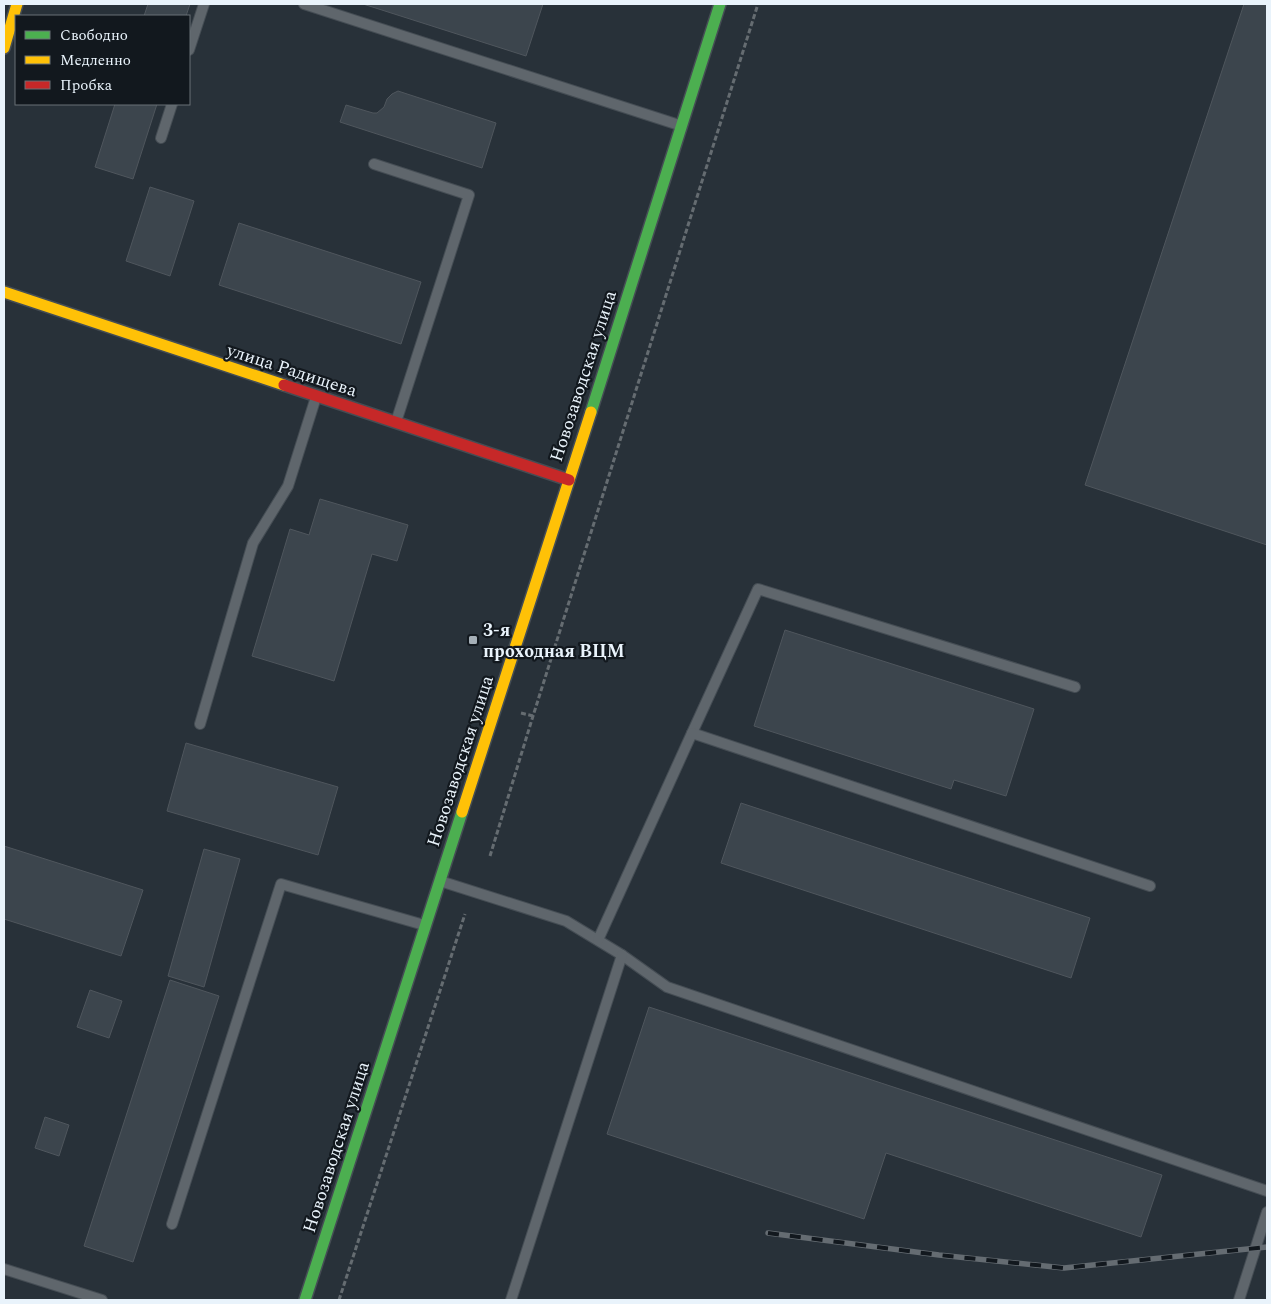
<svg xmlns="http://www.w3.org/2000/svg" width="1271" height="1304" font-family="Spectral,serif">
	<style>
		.building { fill: #3c454d; stroke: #4f565d }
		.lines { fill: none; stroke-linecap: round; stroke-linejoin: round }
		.lane-casing { stroke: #454d54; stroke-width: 12 }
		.fast-casing { stroke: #454d54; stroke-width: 14 }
		.slow-casing { stroke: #454d54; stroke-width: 14 }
		.jam-casing { stroke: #454d54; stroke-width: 14 }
		.path { stroke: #656c71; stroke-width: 3; stroke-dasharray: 5 2.5; stroke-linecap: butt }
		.lane { stroke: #5f666c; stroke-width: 10 }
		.fast { stroke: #4caf50; stroke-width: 11 }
		.slow { stroke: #ffc107; stroke-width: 11 }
		.jam { stroke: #c62828; stroke-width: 11 }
		.rail-casing { stroke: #656c72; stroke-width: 5.5 }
		.rail { stroke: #12181e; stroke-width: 4; stroke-dasharray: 11; stroke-linecap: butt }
		.poi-dot { fill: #a5afb7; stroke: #12181e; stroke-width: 2 }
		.labels { text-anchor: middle; stroke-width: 4.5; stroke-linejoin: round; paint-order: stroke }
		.street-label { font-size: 18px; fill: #e9f3fb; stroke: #12181e }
		.poi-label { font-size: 18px; font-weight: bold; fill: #e9f3fb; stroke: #12181e; text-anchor: start }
	</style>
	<rect width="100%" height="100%" fill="#283139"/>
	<g class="building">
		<path d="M148,4h42l-4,12h-42z"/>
		<path d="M363,4h180l-17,52z"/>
		<path d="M1244,4h23v541l-182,-60z"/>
		<path d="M398,91l98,32 -14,45 -142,-46 6,-17 27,8h4l7,-6 3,-8 5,-5z"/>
		<path d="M115,104h42l-24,75 -38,-12z"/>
		<path d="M150,187l44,14 -24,75 -44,-15z"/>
		<path d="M239,223l182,59 -20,62 -182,-59z"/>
		<path d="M320,499l88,26 -11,36 -25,-7 -38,127 -82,-25 38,-127 19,6z"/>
		<path d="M785,630l249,79 -28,87 -52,-16 -3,9 -197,-63z"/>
		<path d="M186,743l152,44 -20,68 -151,-44z"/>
		<path d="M741,803l349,115 -19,60 -350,-115z"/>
		<path d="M4,846l139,44 -22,66 -117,-37z"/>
		<path d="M204,849l36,10 -36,128 -36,-11z"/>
		<path d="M170,980l49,16 -86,266 -49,-16z"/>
		<path d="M90,990l32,11 -13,37 -32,-11z"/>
		<path d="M649,1007l513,168 -21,62 -255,-84 -22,66 -257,-85z"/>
		<path d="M45,1117l24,8 -10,31 -24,-8z"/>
	</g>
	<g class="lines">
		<defs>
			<g id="lane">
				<path d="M304,4l375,121"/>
				<path d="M189,50l15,-46"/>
				<path d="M161,138l11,-34"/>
				<path d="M374,164l95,31 -73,227"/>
				<path d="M200,724l53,-181 35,-57 28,-89"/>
				<path d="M692,733l66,-144 317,98"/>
				<path d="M440,881l126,40 56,34 45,32 600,204"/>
				<path d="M598,940l94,-207 458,153"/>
				<path d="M172,1224l109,-340 143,41"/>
				<path d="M4,1269l98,31"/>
				<path d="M511,1300l111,-345"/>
				<path d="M1239,1300l28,-88"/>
			</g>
			<g id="fast">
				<path d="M591,412l129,-408"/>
				<path d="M305,1300l157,-488"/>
			</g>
			<g id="slow">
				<path d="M4,48l13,-44"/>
				<path d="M4,292l280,93"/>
				<path d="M462,812l129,-400"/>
			</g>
			<path id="jam" d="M284,385l285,95"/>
		</defs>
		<use href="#lane" class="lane-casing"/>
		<use href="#fast" class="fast-casing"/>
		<use href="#slow" class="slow-casing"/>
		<use href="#jam" class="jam-casing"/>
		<g class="path">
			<path d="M521,713l12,3"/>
			<path d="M490,856l43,-140 225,-712"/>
			<path d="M339,1300l126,-386"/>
		</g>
		<use href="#lane" class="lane"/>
		<use href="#fast" class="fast"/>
		<use href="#slow" class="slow"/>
		<use href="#jam" class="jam"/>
		<defs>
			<path id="rail" d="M768,1233l171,22 125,13 203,-21"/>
		</defs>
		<use href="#rail" class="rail-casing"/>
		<use href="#rail" class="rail"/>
	</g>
	<rect class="poi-dot" x="468" y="635" width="10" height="10" rx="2.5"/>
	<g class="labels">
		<g class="street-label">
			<text transform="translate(292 370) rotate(18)" y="6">улица Радищева</text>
			<text transform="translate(583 376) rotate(-72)" y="6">Новозаводская улица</text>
			<text transform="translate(460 761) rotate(-72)" y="6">Новозаводская улица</text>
			<text transform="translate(336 1147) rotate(-72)" y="6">Новозаводская улица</text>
		</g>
		<g class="poi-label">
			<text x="483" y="636">3-я<tspan x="483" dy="21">проходная ВЦМ</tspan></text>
		</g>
	</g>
	<rect width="1271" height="1304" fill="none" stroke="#e9f3fb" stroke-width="10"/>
	<rect x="15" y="15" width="175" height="90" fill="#12181e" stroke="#687076"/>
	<rect x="25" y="31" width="25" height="8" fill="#4caf50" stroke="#687076"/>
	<text x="60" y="40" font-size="15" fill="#e9f3fb">Свободно</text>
	<rect x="25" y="56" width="25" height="8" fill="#ffc107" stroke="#687076"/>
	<text x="60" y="65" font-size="15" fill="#e9f3fb">Медленно</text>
	<rect x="25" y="81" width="25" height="8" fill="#c62828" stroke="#687076"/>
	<text x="60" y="90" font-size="15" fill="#e9f3fb">Пробка</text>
</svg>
